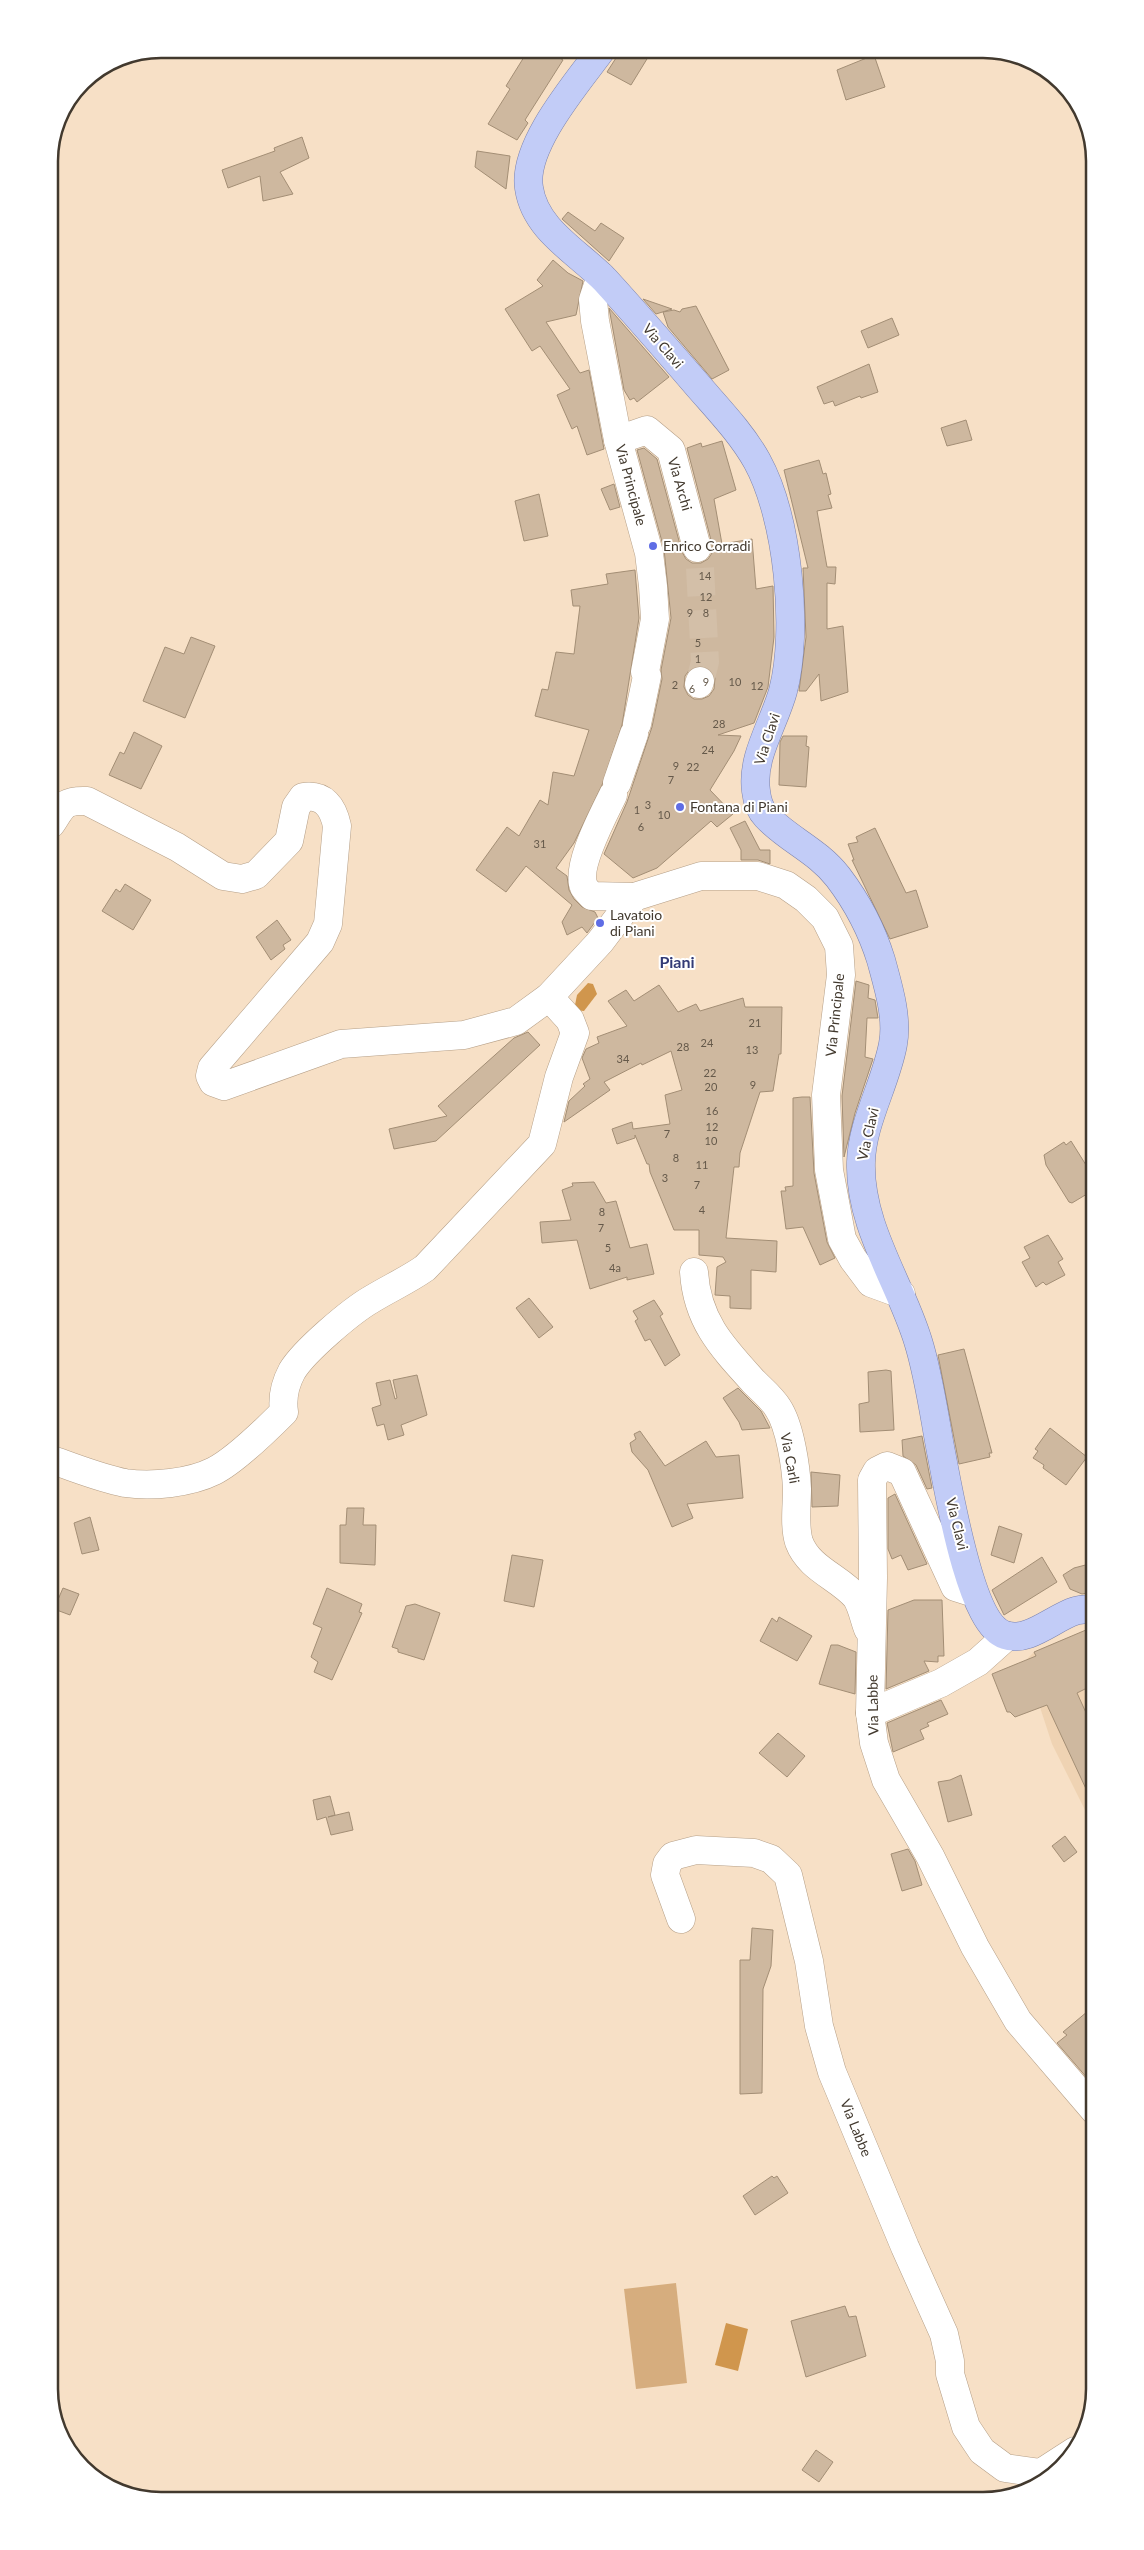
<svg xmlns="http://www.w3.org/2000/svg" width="1144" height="2550" font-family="Lato,sans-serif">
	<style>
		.built { fill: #efd3b3 }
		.green { fill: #d6ad7e }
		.water { fill: #d0964d }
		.building { fill: #ceb89f; stroke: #a38e75; fill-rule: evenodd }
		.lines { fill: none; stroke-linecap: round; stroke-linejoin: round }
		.minor-tunnel { stroke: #d3bfa8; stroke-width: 28; stroke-dasharray: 28 14; stroke-linecap: butt }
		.minor-casing { stroke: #b59f87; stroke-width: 29 }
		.major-casing { stroke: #7b82ad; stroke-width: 29 }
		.minor { stroke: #fff; stroke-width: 28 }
		.major { stroke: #c2ccf7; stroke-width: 28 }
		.poi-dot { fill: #5f6de5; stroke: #fff; stroke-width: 2 }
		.labels { text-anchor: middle; stroke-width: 4; stroke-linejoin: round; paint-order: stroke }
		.number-label { font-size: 11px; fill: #65594a }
		.street-label { font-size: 14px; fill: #42392e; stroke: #fff }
		.poi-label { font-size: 14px; fill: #42392e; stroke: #fff; text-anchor: start }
		.quarter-label { font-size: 16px; font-weight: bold; fill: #333b76; stroke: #fff }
		.rim { fill: none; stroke: #42392e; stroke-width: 2.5 }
	</style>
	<rect width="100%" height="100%" fill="#f7e0c6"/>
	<path class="built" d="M1093,1627l1,183 -7,4 -35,-70 -15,-46 -1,-19 -9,-20 7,-7z"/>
	<path class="green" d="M676,2283l11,100 -51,6 -12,-100z"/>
	<g class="water">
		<path d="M588,983l5,1 4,10 -13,17 -10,-1 3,-15z"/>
		<path d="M726,2323l22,6 -10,42 -23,-6z"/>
	</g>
	<g class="building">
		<path d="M529,49h16l18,11 -38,60 3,3 -11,17 -29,-16 22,-35 -4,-3z"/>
		<path d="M617,49h23l10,5 -19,31 -24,-13 9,-14z"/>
		<path d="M874,55l11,32 -39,13 -9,-30z"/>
		<path d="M302,137l7,21 -29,14 13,22 -30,7 -3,-25 -32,12 -6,-18 53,-19 -1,-3z"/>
		<path d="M477,151l33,5 -4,33 -31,-22z"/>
		<path d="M568,212l27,19 6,-8 23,15 -15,23 -47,-42z"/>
		<path d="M553,260l15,13 15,8 -7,34 -30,7 34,51 9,-3 15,79 -17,6 -10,-29 -5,3 -15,-34 13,-6 -30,-43 -8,5 -27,-42 38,-23 -6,-6z"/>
		<path d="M643,299l29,10 -16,5z"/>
		<path d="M696,306l33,64 -17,9 -44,-52 -5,-15 11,-2 6,2 2,-3z"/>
		<path d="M609,308l60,69 -32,25 -3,-4 -4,2 -6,-10z"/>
		<path d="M892,318l7,17 -31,13 -7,-17z"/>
		<path d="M869,364l9,28 -17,6 -1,-2 -25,10 -2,-5 -9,3 -7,-17z"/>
		<path d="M966,420l6,20 -25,6 -6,-18z"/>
		<path d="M722,441l14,49 -22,9 8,45 30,-5 4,50 17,-3 1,51 -6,50 -14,36 -36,12 23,1 -7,15 -24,39 23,24 -16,13 -6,-6 -54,47 -24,10 -29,-24 23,-52 25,-75 10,-48 -1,-9 10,-52 -7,-69 -27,-99 7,-2 13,11 25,93 4,7 6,4h9l7,-4 4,-6v-9l-25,-96 14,-5 1,4zM697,666h8l6,4 4,8 -1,11 -5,7 -7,3h-8l-6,-4 -4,-8 1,-11 5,-7z"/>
		<path d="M819,460l4,14 3,-1 5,21 -3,1 4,13 -15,3 10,56h9l-1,17 -8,-1v46l16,-3 5,66 -27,9 -2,-27 -13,17h-7l7,-54 -3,-69h5l-24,-98z"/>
		<path d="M614,484l6,23 -10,3 -9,-21z"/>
		<path d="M539,494l9,42 -24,5 -9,-40z"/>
		<path d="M635,570l4,48 -17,107 -20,60 -28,58 -18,25 11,8 2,14 5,9 8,8 13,5 3,6 -11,15 -5,-6 -15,8 -5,-13 10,-17 -46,-39 -20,26 -30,-22 31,-43 12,9 21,-36 8,5 5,-33 21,4 15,-46 -54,-14 7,-27 6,1 8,-38 18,2 6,-48h-7l-2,-16 37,-6 -2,-10z"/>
		<path d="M191,637l24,9 -30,72 -42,-17 22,-54 19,7z"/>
		<path d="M134,732l28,14 -21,43 -32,-14 11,-23 4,2z"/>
		<path d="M783,736h24l-1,10 3,1 -3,40 -27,-2 1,-43z"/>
		<path d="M745,821l15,29h10v14l-12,-4h-17v-10l-11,-22z"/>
		<path d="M875,828l31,65 10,-3 12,37 -38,12 -38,-79h2l-6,-16 10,-2 -2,-5z"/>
		<path d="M125,884l26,16 -18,30 -31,-19 14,-22 4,3z"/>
		<path d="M277,920l14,20 -8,5 2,4 -14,11 -15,-23z"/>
		<path d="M856,981l13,4 -1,13 7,2 3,18h-11l-2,39 8,2 -18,54 -11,44 -2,-61z"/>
		<path d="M659,985l19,27 18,-8 4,7 43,-13 2,9h37l-1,47h-2l-6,37 -13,1 -20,61 -1,14h-5l-8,71 51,3 -1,31 -25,-2v39l-21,-1v-12l-15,-1 2,-28 9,-5 -3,-5 -24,-2v-25h-25l-24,-58 -1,-8h-2l-12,-29v3l-18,6 -5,-15 20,-7 1,7 37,-5 -5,-29 17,-5 -11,-39 -29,14 -1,-2 -37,19 6,8 -46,32 5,-21 16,-15 -2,-2 7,-5 -8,-21 4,-9 13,-6 -2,-6 30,-11 -19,-25 18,-11 8,11z"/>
		<path d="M528,1032l12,13 -104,96 -42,8 -5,-20 58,-13 -9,-10 76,-68z"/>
		<path d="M802,1097h8l4,76 13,69 8,16 -15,7 -17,-38 -17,2 -5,-38h5l-1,-4 8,-1v-88z"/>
		<path d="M1071,1141l20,32 -5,3 6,11v4l-20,12 -3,-1 -23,-37 -2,-10 20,-13 2,3z"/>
		<path d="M594,1182l12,21 10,-2 14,47 17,-4 7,30 -27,6v-3l-37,12 -13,-49 -35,3 -2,-21 31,-2 -9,-30 11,-4 -1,-3z"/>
		<path d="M1048,1235l15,24 -5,3 7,13 -19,10 -3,-3 -7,5 -14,-25 8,-4 -6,-11z"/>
		<path d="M529,1298l24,29 -14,11 -23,-30z"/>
		<path d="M654,1300l9,14 -3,2 20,39 -15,11 -15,-27 -5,2 -10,-20 3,-2 -5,-8z"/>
		<path d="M964,1349l28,104h-3l1,4 -31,7 -21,-109z"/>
		<path d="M886,1370l5,1 3,59 -34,2 -1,-28 10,-2 -1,-30z"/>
		<path d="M417,1375l10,40 -26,10 3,10 -16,5 -4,-16 -7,2 -5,-18 9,-3 -5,-22 14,-3 5,19 2,-1 -4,-18z"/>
		<path d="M738,1388l23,23 9,17 -28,2 -3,-8 -16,-24z"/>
		<path d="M1050,1428l37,29 -21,28 -23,-17 1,-3 -11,-7 5,-7 -3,-2z"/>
		<path d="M640,1431l25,35 41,-25 10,16 23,-2 4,43 -56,6 6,14 -21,9 -24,-57 -16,-18 -2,-9 6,-4 -2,-5z"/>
		<path d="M922,1436l10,52 -5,1 -11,-24 -13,-9 -1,-16z"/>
		<path d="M811,1472l29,3 -2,31 -26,1z"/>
		<path d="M895,1494l32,70 -19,6 -7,-15 -9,4 -4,-10v-51z"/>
		<path d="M347,1508h17l-1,17h13l-1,40 -35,-2v-38h6z"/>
		<path d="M90,1517l9,33 -17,4 -8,-31z"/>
		<path d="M999,1526l23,8 -8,29 -23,-8z"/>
		<path d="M512,1555l31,5 -9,47 -30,-6z"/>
		<path d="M1042,1557l15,25 -53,33 -12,-25z"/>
		<path d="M1093,1563v29l-11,2 -12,-5 -7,-14 11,-7z"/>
		<path d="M63,1588l16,6 -9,21 -16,-6z"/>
		<path d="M327,1588l35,16 -3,8 3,1 -30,67 -18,-8 4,-10 -7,-5 11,-29 -9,-4z"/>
		<path d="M914,1600h28l2,56h-6v6l-14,-1 5,10 -43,18 2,-79z"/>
		<path d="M415,1604l25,9 -16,47 -26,-8v-3l-6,-2 14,-41z"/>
		<path d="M779,1617l33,19 -15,25 -37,-20 12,-23 5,4z"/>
		<path d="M1093,1627v58l-16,8 16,35 1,78 -47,-101 -32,12 -5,-5h-3l-15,-38 44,-18 -2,-4z"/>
		<path d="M831,1645h7l18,7 -1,42 -36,-10z"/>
		<path d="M941,1700l7,14 -21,9 2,3 -9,4 4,9 -31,13 -6,-29z"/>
		<path d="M778,1733l27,23 -18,21 -28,-24z"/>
		<path d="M961,1775l11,40 -24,7 -10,-40 12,-2z"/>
		<path d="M330,1796l5,19 -7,2 21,-5 4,18 -22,5 -5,-18 -9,3 -4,-20z"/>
		<path d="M1065,1836l12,16 -13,10 -12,-16z"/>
		<path d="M908,1849l7,12 7,24 -20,6 -11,-37z"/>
		<path d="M752,1928l21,2 -2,36 -8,23 -1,104 -22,1v-134h10z"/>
		<path d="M1094,2006v80l-37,-43 10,-8 -4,-3z"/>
		<path d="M772,2176l2,2 3,-2 11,17 -33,22 -12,-19z"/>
		<path d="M845,2306l4,11 7,-1 10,40 -60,21 -15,-56z"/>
		<path d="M816,2450l17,12 -14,20 -17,-12z"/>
	</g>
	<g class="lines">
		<path class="minor-tunnel" d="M700,568l5,94 -5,19"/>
		<defs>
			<g id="minor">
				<path d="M601,276l-8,24 2,21 23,119 31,113 4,33 2,33 -10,53 2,4 -10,48"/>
				<path d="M618,440l29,-10 24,20 26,98"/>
				<path d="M699,684l1,-3"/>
				<path d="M617,783l17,-49"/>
				<path d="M613,795c-9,19 -38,72 -29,92 2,3 6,7 8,9l42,1 67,-21h57l28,9 20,14 19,19 14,28 2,29 -15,120 3,75 13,69 11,20 18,24 30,11"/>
				<path d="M51,824c12,-18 12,-24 36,-23l90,46 46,29 19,3 14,-4 33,-34 7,-34 7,-10c21,-3 30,10 34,29l-9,98 -8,18 -108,126 -2,8 3,6 11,4 117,-42 123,-9 52,-14 33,-24 51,-55 34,-45"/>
				<path d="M694,1272c3,49 28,75 60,110 8,8 18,16 24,26 12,18 18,59 19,81 0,17 -3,37 2,53 10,27 40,35 57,55 6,9 8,22 12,32"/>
				<path d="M52,1460c24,8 48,18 73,23 27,4 65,0 89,-12 20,-10 54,-43 70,-59 -2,-14 1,-28 8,-41 12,-20 59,-60 80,-72 18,-11 36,-19 53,-31l117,-124 17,-67 16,-44 -5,-13 -21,-23"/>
				<path d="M974,1593l-19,-6 -53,-115 -15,-6 -10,5 -5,9 1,98 -3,135 4,30 12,37 44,76 45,91 43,74 77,90"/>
				<path d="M870,1713l71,-30 37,-21 29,-26"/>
				<path d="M681,1919l-16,-44 2,-11 6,-8 23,-6 58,3 17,6 17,16 21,86 10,65 13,46 73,175 39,87 6,27v13l16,53 16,24 23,17 36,5 34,-22"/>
			</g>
			<path id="major" d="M602,49c-25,34 -80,97 -73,139 6,42 49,64 76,92 32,35 63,71 94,107 20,23 43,47 58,74 31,56 42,169 26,230 -9,33 -32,66 -27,100 1,9 4,19 10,25 21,23 51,34 72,61 19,25 34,54 43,83 7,26 17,57 12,84 -7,39 -31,78 -32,118 -2,64 39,120 57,179 11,35 16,74 23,111 7,35 29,172 64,183 23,8 48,-17 70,-24 1,-1 16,-2 18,-3"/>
		</defs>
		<use href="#minor" class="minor-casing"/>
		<use href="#major" class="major-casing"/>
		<use href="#minor" class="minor"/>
		<use href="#major" class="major"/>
	</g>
	<g class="poi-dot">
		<circle cx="653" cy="546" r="5"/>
		<circle cx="680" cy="807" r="5"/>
		<circle cx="600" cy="923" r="5"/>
	</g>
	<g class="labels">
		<g class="number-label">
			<text x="705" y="580">14</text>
			<text x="706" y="601">12</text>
			<text x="690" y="617">9</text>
			<text x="706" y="617">8</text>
			<text x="698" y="647">5</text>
			<text x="698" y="663">1</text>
			<text x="706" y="686">9</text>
			<text x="735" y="686">10</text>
			<text x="675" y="689">2</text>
			<text x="757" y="690">12</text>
			<text x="692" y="693">6</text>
			<text x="719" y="728">28</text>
			<text x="708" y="754">24</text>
			<text x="676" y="770">9</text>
			<text x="693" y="771">22</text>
			<text x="671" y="784">7</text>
			<text x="648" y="809">3</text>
			<text x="637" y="814">1</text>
			<text x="664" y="819">10</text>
			<text x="641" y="831">6</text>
			<text x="540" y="848">31</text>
			<text x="755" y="1027">21</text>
			<text x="707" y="1047">24</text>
			<text x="683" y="1051">28</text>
			<text x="752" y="1054">13</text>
			<text x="623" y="1063">34</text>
			<text x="710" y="1077">22</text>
			<text x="753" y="1089">9</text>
			<text x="711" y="1091">20</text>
			<text x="712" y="1115">16</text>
			<text x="712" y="1131">12</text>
			<text x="667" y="1138">7</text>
			<text x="711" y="1145">10</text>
			<text x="676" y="1162">8</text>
			<text x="702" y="1169">11</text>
			<text x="665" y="1182">3</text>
			<text x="697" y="1189">7</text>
			<text x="702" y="1214">4</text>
			<text x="602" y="1216">8</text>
			<text x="601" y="1232">7</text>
			<text x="608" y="1252">5</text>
			<text x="615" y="1272">4a</text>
		</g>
		<g class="street-label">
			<text transform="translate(663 346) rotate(49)" y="5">Via Clavi</text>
			<text transform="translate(680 484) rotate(74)" y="5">Via Archi</text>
			<text transform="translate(631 485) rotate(75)" y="5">Via Principale</text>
			<text transform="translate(767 739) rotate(-72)" y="5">Via Clavi</text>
			<text transform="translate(835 1015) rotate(-84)" y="5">Via Principale</text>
			<text transform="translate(868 1134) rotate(-77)" y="5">Via Clavi</text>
			<text transform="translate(790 1458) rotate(79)" y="5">Via Carli</text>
			<text transform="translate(957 1524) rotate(76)" y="5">Via Clavi</text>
			<text transform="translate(873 1705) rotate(-91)" y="5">Via Labbe</text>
			<text transform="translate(856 2128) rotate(68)" y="5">Via Labbe</text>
		</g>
		<g class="poi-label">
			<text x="663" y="551">Enrico Corradi</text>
			<text x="690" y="812">Fontana di Piani</text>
			<text x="610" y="920">Lavatoio<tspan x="610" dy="16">di Piani</tspan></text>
		</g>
		<g class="quarter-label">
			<text x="677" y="968">Piani</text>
		</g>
	</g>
	<path d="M0 0H1144V2550H0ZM161 58H983A103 103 0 0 1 1086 161V2389A103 103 0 0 1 983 2492H161A103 103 0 0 1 58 2389V161A103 103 0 0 1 161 58Z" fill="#fff" fill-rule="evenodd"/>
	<path class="rim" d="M161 58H983A103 103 0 0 1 1086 161V2389A103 103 0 0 1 983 2492H161A103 103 0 0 1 58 2389V161A103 103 0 0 1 161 58Z"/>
</svg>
